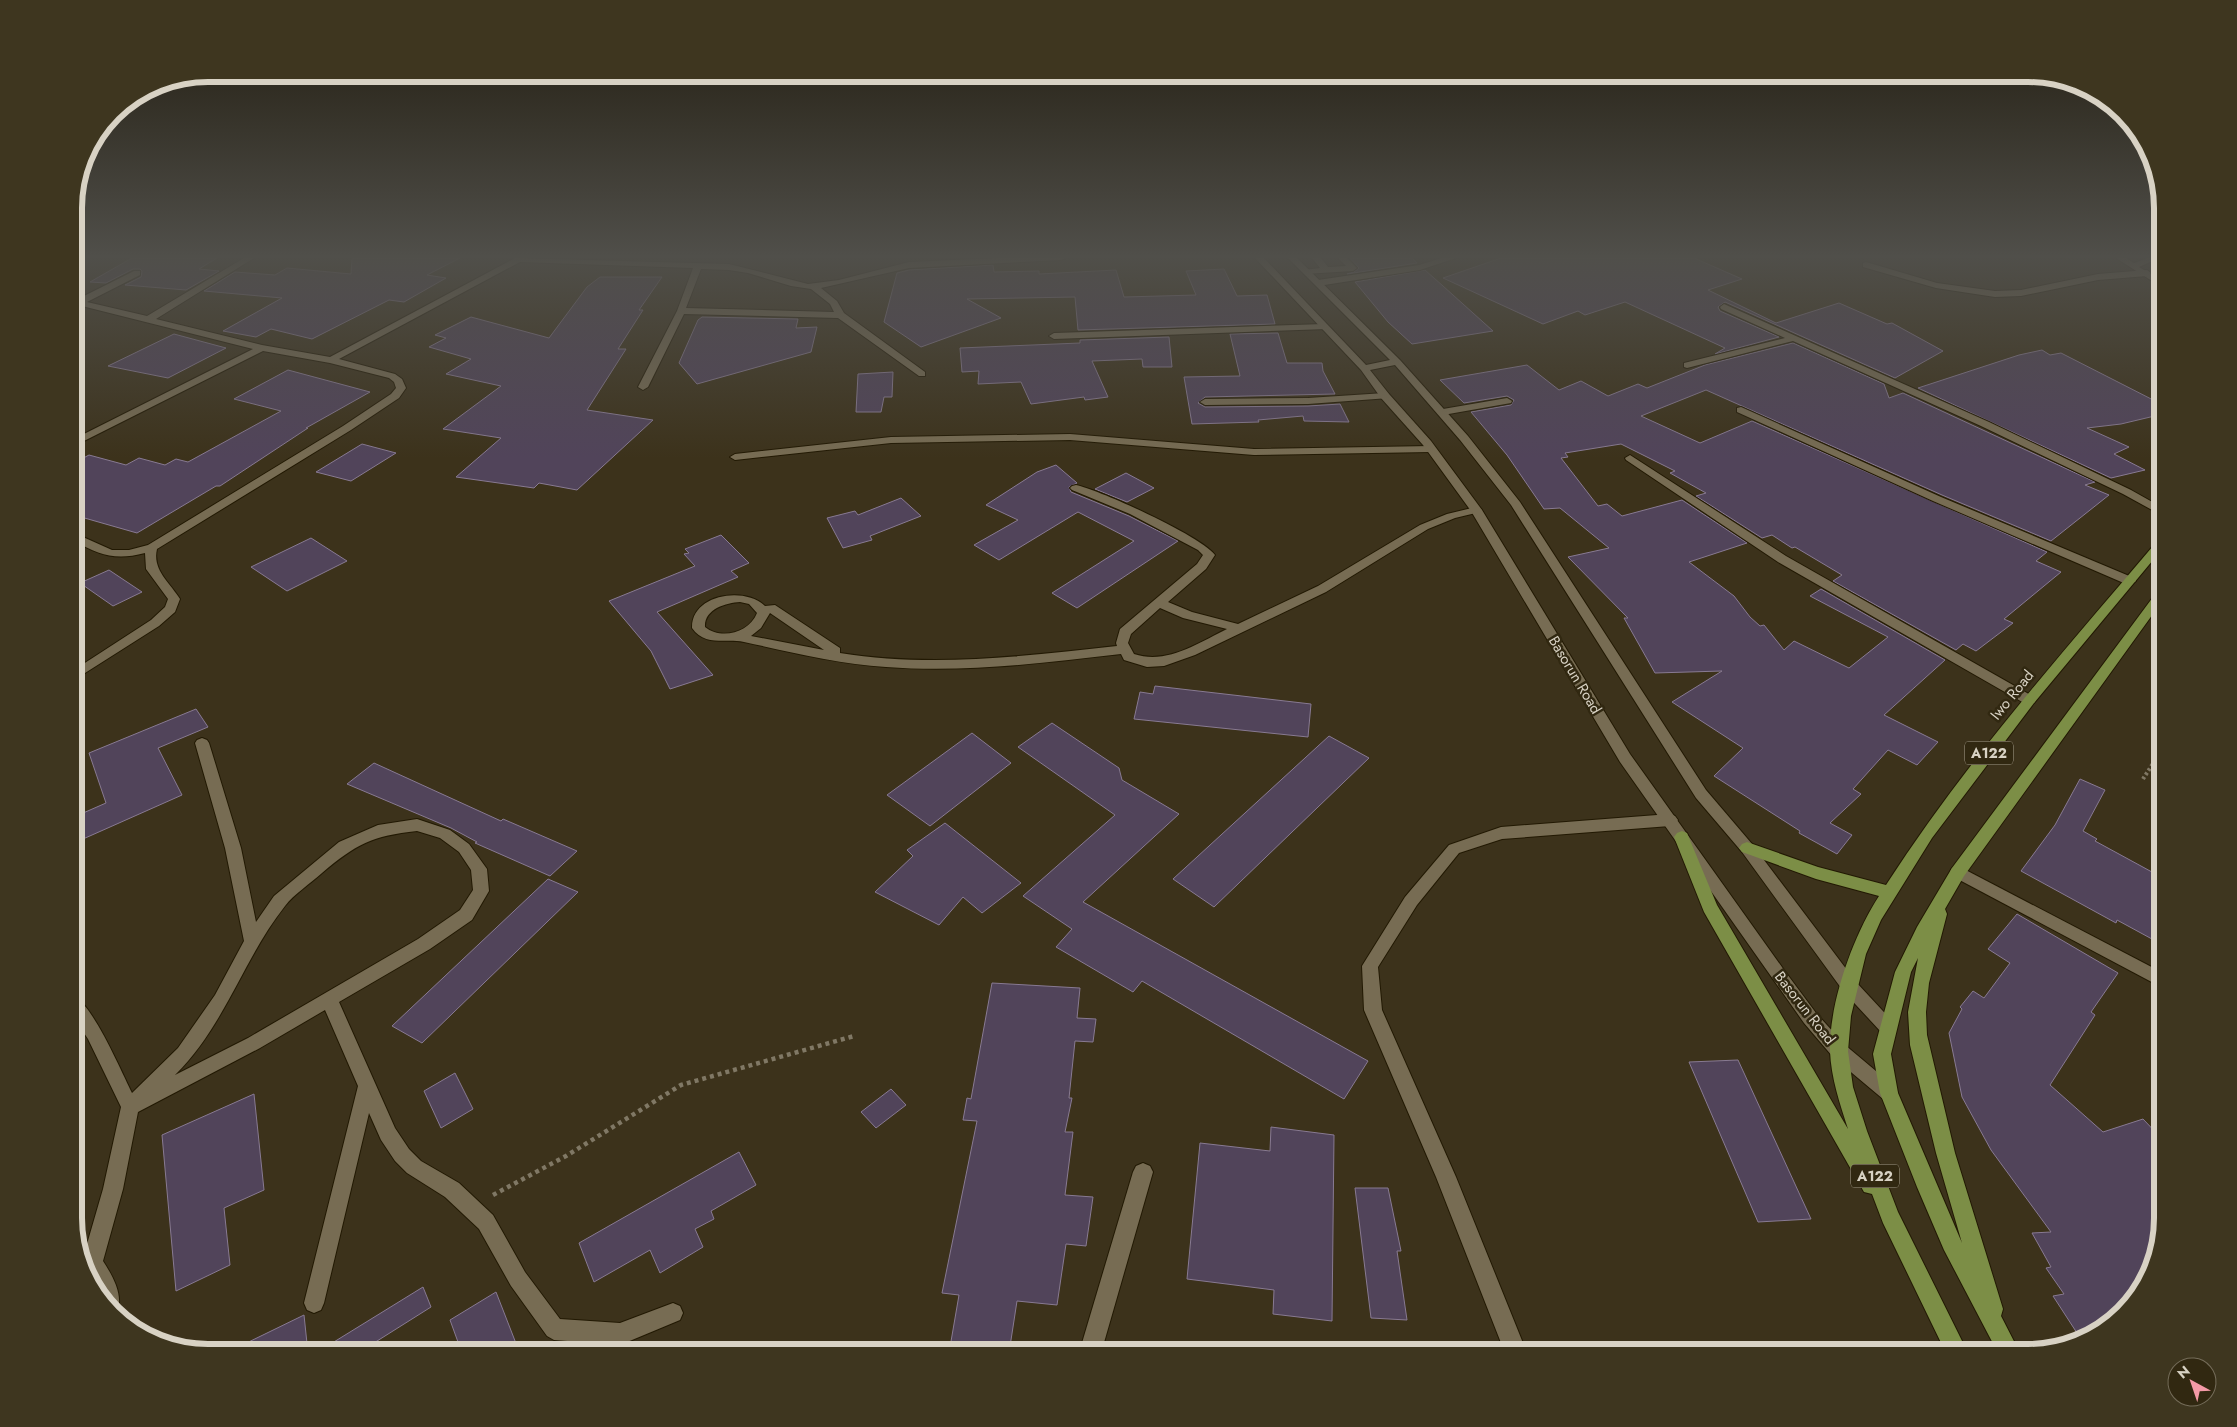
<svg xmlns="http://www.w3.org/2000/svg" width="2237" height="1427" font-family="Jost,sans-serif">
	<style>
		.building { fill: #51445a; stroke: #887a92 }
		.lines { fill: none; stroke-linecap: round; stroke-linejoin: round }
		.service-casing { stroke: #221903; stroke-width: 2 }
		.minor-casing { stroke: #221903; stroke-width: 2 }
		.secondary-casing { stroke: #221903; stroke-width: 2 }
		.trunk-casing { stroke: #221903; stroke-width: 2 }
		.path-far1 { stroke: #807865; stroke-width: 4; stroke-dasharray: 2.5 2.5; stroke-linecap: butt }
		.path { stroke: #807865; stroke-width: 4.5; stroke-dasharray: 4 4; stroke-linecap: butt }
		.service { fill: #776c53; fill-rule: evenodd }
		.minor { fill: #776c53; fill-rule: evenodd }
		.secondary { fill: #776c53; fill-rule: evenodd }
		.trunk { fill: #7c8e46; fill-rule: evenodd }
		.labels { text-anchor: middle; stroke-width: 5; stroke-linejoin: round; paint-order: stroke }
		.shield { fill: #312811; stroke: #a69f8e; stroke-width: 1 }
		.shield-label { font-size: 14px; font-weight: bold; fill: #d8d2c4 }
		.street-label { font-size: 15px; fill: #d8d2c4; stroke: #312811 }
		.rim { fill: none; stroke: #d8d2c4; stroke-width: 6 }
	</style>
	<rect width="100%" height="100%" fill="#3c321b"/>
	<g class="building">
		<path d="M132,258h85l-18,11 20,2 -33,19 -61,-5 16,-8 1,-6 -2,-2h-7l-27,14 -16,-1z"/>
		<path d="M352,258h108l-33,17 19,3 -42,24 -15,-2 -77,39 -41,-10 -15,8 -33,-6 59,-33 -78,-7 31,-19 40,3 12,-7 64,6z"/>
		<path d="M1350,258h62l5,5 -70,11 7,-2 5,-4z"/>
		<path d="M1501,258h193l48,21 -34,11 68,33 63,-20 48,21 5,-1 51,28 -48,27 -170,-76 -7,5 2,4 59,26 -64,17 10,-6 -100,-46 -40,13 -7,-4 -35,13 -100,-46z"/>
		<path d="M993,265l1,7 45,-1v3l77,-4 8,27 72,-2 -10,-24 38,-2 13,27 30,-1 8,29 -197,6 -3,-33 -108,2 34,19 -80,29 -37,-25 13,-49 12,-3z"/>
		<path d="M1425,270l18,16 50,45 -81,13 -24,-22 -33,-40z"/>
		<path d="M600,277h62l-23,33h4l-25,39h8l-39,61 66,10 -76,70 -38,-7 -5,5 -78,-11 45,-39 -58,-9 58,-43 -55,-12 25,-15 -42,-12 17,-9 -11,-3 36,-18 78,21 38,-51z"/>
		<path d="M702,317l96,2 -2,9 21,-1 -6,25 -114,32 -18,-21 19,-43z"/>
		<path d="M1278,333l9,30h35l1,8 12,23 -130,3 -7,6 7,4 103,-1 32,-2 9,18 -45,-1 -1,-5 -45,4 1,2 -67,2 -8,-47 56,-1 -10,-42z"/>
		<path d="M174,334l52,14 -58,30 -60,-12z"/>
		<path d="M1169,337l3,30h-29l-1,-8 -50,2 16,36 -23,3 -1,-3 -53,7 -10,-22 -43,2 1,-13 -17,1 -2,-24 120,-5v-3z"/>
		<path d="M1793,343l91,41 5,14 14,-5 192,89 -10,3 24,10 -58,46 -109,-46 -236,-105 -65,26 59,27 52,-22 295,131 -11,9 25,11 -57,47 9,4 -37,28 -13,-7 -7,6 -123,-69 9,-6 -47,-28 -3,1 -20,-13 -10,3 -66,-42 10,-3 -36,-20 5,-2 -54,-27 -56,9 3,4 -7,1 37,48 9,-2 15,12 60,-16 65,43 -58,19 45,34 16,21 10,9 4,-1 20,25 10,-9 55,27 39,-31 -78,-41 11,-7 124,71 -61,55 54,27 -21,23 -29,-15 -35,39 8,5 -31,29 22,12 -15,19 -38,-21 1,-2 -86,-55 29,-28 -71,-46 50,-31 -67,2 -31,-55h4l-60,-61 41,-9 -49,-40 -16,1 -37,-54 -36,-43 40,-7 3,-5 -7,-4 -43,7 -24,-23 87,-15 32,25 22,-9 27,15 30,-12 9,4 58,-23z"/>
		<path d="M2042,350l8,5 11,-2 102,52v9l-42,10 -34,4 42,19 -15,7 31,16 -34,8 -193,-90 101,-33z"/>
		<path d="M288,370l82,22 -64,36h2l-88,58h-4l-79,47 -63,-18v-52l15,-8 37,10 13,-7 26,7 11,-6 12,3 93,-51 -47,-12z"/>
		<path d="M893,372l-1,25h-8l-3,15h-25l2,-38z"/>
		<path d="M362,444l34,9 -45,28 -35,-9z"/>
		<path d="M1056,465l21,18 -8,4 2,5 58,24 49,25 -101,67 -25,-15 82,-52 -56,-29 -79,48 -25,-15 44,-25 -32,-15 51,-33z"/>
		<path d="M1126,473l28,15 -27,14 -32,-13z"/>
		<path d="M901,498l20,18 -51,20 2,4 -29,8 -16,-30 28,-7 3,4z"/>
		<path d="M721,535l28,28 -18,8 7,6 -81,35 56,63 -43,14 -19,-38 -42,-50 86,-35 -11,-12 5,-1 -4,-4z"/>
		<path d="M311,538l36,23 -60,30 -36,-24z"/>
		<path d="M109,570l33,22 -29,14 -33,-23z"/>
		<path d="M1155,686l156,18 -3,33 -174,-18 6,-27 13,2z"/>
		<path d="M196,709l12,18 -50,21 24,47 -108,48v-26l32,-14 -17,-50z"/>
		<path d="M1052,723l67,45 3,12 57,34 -96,88 285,159 -24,38 -202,-118 -9,11 -77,-45 16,-18 -49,-33 92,-81 -97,-68z"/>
		<path d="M972,733l39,30 -81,63 -43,-31z"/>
		<path d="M1329,736l40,22 -155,149 -41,-28z"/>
		<path d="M374,763l127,58 2,-2 74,32 -27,25 -75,-33 2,-1 -26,-14 -104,-44z"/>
		<path d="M2080,779l25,11 -22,41 14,8 -2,2 68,37v67l-46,-25 -1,3 -95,-52 34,-46z"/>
		<path d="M945,823l76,60 -39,30 -19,-16 -24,28 -64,-33 38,-36 -6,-6z"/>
		<path d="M548,879l30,13 -156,151 -30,-17z"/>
		<path d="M2017,914l101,59 -27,39 4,3 -45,70 53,47 40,-13 20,21v79l-22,74 -39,36 -25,4 -24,-37 11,-2 -18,-26 5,-1 -19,-34 19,-1 -60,-82 -29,-53 -13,-64 13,-24 -2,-2 13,-16 11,7 26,-35 -22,-14z"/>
		<path d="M992,983l88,5 -3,30 19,1 -3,23 -18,-1 -6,57h3l-7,34h8l-8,63 28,2 -7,49 -20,-2 -9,61 -40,-4 -8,52h-60l10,-58 -17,-2 35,-172 -14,-1 4,-22 4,1z"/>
		<path d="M1738,1060l73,159 -53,3 -69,-160z"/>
		<path d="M455,1073l18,36 -32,19 -17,-37z"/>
		<path d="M891,1089l15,16 -30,23 -15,-16z"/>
		<path d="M254,1094l10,96 -40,18 6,57 -54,26 -14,-156z"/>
		<path d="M1271,1127l63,8 -2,186 -59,-7 1,-24 -87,-11 13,-136 70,8z"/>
		<path d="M739,1152l17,33 -45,26 3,8 -19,10 8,18 -43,26 -10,-23 -56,32 -15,-39z"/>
		<path d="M1355,1188h33l13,63h-4l10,69 -36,-2z"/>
		<path d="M423,1287l8,20 -73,46h-42z"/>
		<path d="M496,1292l21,54 -12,7h-43l-12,-33z"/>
		<path d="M304,1315l4,38h-82z"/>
	</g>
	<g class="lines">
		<defs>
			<g id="service">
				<path d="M1312,258h9l7,9 18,-1 -8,-8h9l10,10 -4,3 -49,3v-4l16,-2z"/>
				<path d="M1866,262l71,21 58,8 26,-1 77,-16 49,-4 4,3 -4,3 -49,4 -77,16 -26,1 -59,-9 -73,-21v-4z"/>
				<path d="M1070,434l184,15 177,-3 5,3 -5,3 -177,3 -184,-15 -179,3 -156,17 -5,-3 5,-3 156,-17z"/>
				<path d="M1076,485c26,6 125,51 139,70l-9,14 -38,33 24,10 46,12 80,-38 102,-61 27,-11 29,-7 6,3 -2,2 -25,6 -27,11 -102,63 -131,63 -31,11 -17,1 -23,-7 -3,-6c-78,9 -156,19 -235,13 -47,-3 -95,-15 -142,-25 -18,-4 -39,5 -52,-14 -1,-34 53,-42 73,-22l10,-1 65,43v5c92,15 185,3 277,-7l-1,-3 4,-14 77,-65 6,-9 -5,-5 -68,-36 -58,-24 -2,-2 2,-2zM740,602l9,2 8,9c-8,20 -36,27 -52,14 -1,-18 21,-24 35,-25zM1160,608l23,10 44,11c-29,14 -60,36 -93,25l-6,-11 3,-9zM770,613l54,37 -73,-14 10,-8z"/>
				<path d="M202,738l5,2 2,3 32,105 15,74 18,-26 65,-54 39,-17 39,-6 33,11 19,14 18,25 2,22 -17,29 -42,29 -91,53 56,126 14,21 12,12 38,22 34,32 32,57 35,47 60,4 53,-20 7,3 3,7 -3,7 -60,25 -66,-5 -7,-4 -36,-50 -32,-57 -34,-32 -38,-24 -12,-12 -14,-21 -12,-27 -45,190 -3,7 -7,3 -7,-3 -3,-7 54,-217 -33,-76 -65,38 -122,64 -15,77 -20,72c9,14 21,34 14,51l-20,-21 -8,-13 -6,-20 20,-69 18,-82 -33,-68 -14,-21v-21c18,6 48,76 58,96l46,-45 37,-53 29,-54 -19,-93 -30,-105 2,-3zM417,831l23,7 19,14 12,18 2,20 -13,20 -42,29 -170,99 -73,37c50,-49 68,-116 110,-169 9,-12 25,-22 37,-33 34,-29 50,-37 95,-42z"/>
				<path d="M1670,814l5,2 3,4 -3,4 -5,2 -168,13 -43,14 -42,52 -39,62 4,43 74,167 71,176h-22l-69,-176 -72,-167 -2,-44 43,-69 44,-52 52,-18z"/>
				<path d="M1143,1163l7,3 3,6 -52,181h-22l54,-181 3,-6z"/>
			</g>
			<g id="minor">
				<path d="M244,258h10l-98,61 106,26 68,12 185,-99 214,6 79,20 31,-4 70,-18 91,-4h65l-4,2 -152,8 -88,20 16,13 7,12 81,59v4h-6l-81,-58 -154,-4 -36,73 -5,3 -5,-3 39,-76 16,-43 -173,-6 -181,97 56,15 7,5 4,9 -7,10 -48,32 -194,119c-5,21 13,34 23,50l-5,13 -16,14 -85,54v-10l77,-50 14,-13 3,-8 -22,-30 -1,-16c-30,8 -45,2 -71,-12v-8l38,17h17l19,-5 195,-119 48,-32 5,-6 -2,-6 -5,-4 -59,-15 -67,-12 -189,95v-7l179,-90 -179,-45v-6l4,1 56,-28h6v4l-53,27 60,14zM701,269l28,1 19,3 43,13 20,3 19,15 4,8 -148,-4z"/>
				<path d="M1442,258h14l-36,12 -102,16 -4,-3 4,-3 101,-15z"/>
				<path d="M2116,258h10l8,5 14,-5h11l-20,9 24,14v7z"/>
				<path d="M1724,304l265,118 142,68 32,18v8l-40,-22 -142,-68 -188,-85 -106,27 -3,-1v-4l101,-25 -64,-29 -1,-2z"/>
				<path d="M1324,324l5,3 -2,2 -273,10 -5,-3 5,-3z"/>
				<path d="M1385,393l4,1v4l-81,6 -103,1 -5,-3 5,-3 103,-1z"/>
				<path d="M1507,398l5,3 -1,2 -68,12 -5,-3 5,-3z"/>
				<path d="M1741,407l200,90 193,81 2,3 -6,4 -4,-1 -193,-83 -196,-89v-4z"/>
				<path d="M1630,455l156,101 248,141 2,3 -2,3h-10l-246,-141 -152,-102 -1,-2z"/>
				<path d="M1958,866l205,107v15l-211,-112 -2,-4 2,-4z"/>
			</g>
			<path id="secondary" d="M1255,258h9l102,107 24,-5 -102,-102h9l103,102 68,76 52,66 186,288 46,54 104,138 38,41 3,5 -3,5 -6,3 -6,-3 -38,-41 -102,-140 -46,-54 -185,-293 -51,-65 -65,-75 -25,5 19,24 42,47 51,69 148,244 154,216 32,43 29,32 50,42 3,6 -3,6 -6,2 -6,-2 -50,-42 -29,-34 -184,-261 -149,-251 -48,-66 -42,-47 -20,-28z"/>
			<g id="trunk">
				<path d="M2163,537v11l-129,155 -102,135 -51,82 -15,34 -15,62 -3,35 5,36 14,44 31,81 70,141h-22l-63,-130 -11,-29 -8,-2 -160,-280 -30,-75 3,-4 5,-2 5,2 30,72 131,224c-8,-25 -17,-51 -18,-78 -1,-48 23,-115 49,-155l-63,-17 -74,-27 -3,-4 3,-4 5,-2 71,25 68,18c80,-124 178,-234 273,-346z"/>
				<path d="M2163,588v12l-199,276 -19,33 2,5 -18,69 -3,29 1,23 28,118 48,156 -2,7 19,37h-22l-54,-103 -27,-63 -37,-94 -7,-39 22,-82 22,-45 35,-59 207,-279zM1918,958l-10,54 2,33 26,108 26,90 -64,-150 -7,-39 20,-82z"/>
			</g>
		</defs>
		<use href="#service" class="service-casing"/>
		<use href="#minor" class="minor-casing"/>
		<use href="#secondary" class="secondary-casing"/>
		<use href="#trunk" class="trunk-casing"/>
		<path class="path-far1" d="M2143,779l20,-31"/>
		<path class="path" d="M493,1195l73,-39 115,-71 173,-49"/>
		<use href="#service" class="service"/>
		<use href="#minor" class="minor"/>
		<use href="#secondary" class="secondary"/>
		<use href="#trunk" class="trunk"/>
	</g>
	<linearGradient id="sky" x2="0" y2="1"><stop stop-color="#211c0f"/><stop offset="0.56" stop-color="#504f4a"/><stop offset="1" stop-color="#504f4a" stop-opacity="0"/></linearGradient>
	<rect width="2237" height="458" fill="url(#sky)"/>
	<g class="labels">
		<g class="shield">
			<rect x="1965" y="741.5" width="48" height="23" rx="4"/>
			<rect x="1851" y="1164.5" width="48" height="23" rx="4"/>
		</g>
		<g class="shield-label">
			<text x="1989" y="758">A122</text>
			<text x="1875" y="1181">A122</text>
		</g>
		<g class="street-label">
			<text transform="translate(1575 675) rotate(59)" y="5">Basorun Road</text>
			<text transform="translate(2012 695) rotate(-51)" y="5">Iwo Road</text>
			<text transform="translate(1805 1008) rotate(52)" y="5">Basorun Road</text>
		</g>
	</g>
	<path d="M0 0H2237V1427H0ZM208 82H2028A126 126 0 0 1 2154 208V1218A126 126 0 0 1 2028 1344H208A126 126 0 0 1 82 1218V208A126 126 0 0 1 208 82Z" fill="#3e361f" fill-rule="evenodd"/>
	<path class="rim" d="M208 82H2028A126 126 0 0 1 2154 208V1218A126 126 0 0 1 2028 1344H208A126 126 0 0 1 82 1218V208A126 126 0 0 1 208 82Z"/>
	<g transform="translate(2192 1382) rotate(320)"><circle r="24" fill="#312811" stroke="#746c59"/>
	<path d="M0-4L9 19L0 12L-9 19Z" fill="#f49aa7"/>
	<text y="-8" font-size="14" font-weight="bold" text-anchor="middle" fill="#d8d2c4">N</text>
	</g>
</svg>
